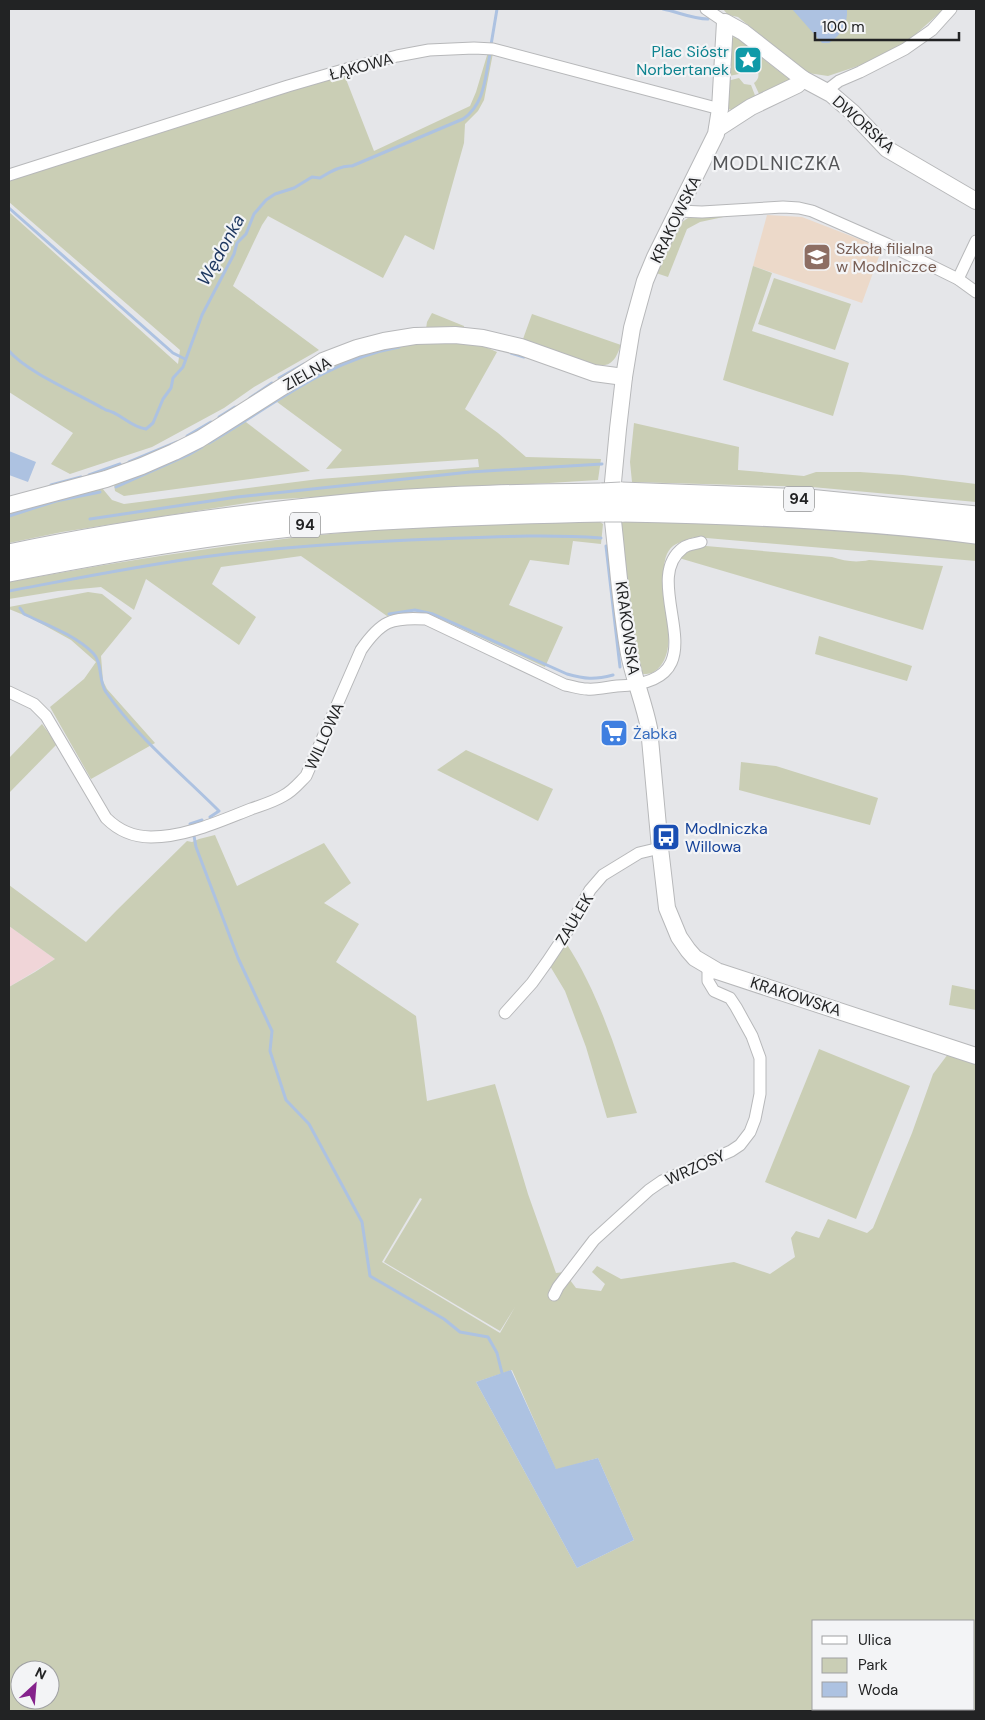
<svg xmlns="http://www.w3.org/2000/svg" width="985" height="1720" font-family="'DM Sans',sans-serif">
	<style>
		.industrial { fill: #f0d5d8 }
		.education { fill: #ecd9c9 }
		.green { fill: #caceb5; fill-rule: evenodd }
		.water { fill: #adc2e1 }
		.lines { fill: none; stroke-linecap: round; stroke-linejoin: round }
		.stream { stroke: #adc2e1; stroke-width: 3 }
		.street-casing { stroke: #b7b8ba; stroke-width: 13 }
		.secondary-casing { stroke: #b7b8ba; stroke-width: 18 }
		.highway-casing { stroke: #b7b8ba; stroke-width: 23 }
		.street { stroke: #fff; stroke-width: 11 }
		.secondary { stroke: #fff; stroke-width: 16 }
		.highway { stroke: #fff; stroke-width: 21 }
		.highway-bridge-casing { stroke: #b7b8ba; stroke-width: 23; stroke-linecap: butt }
		.highway-bridge { stroke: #fff; stroke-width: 21 }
		.labels { text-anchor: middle; stroke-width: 4.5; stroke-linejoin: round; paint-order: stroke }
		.shield { fill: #f3f4f6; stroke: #616263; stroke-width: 1 }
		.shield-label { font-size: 15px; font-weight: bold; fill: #222324 }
		.culture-label { font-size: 16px; fill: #0d838f; stroke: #f3f4f6; text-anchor: end }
		.street-label { font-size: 16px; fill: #222324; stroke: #f3f4f6 }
		.education-label { font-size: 16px; fill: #785e54; stroke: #f3f4f6; text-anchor: start }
		.shop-label { font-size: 16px; fill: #366cbe; stroke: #f3f4f6; text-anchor: start }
		.transit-label { font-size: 16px; fill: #164399; stroke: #f3f4f6; text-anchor: start }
		.water-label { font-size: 18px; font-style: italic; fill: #1c365f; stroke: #f3f4f6 }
		.quarter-label { font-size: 19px; letter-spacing: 1px; fill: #545557; stroke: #f3f4f6 }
	</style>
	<rect width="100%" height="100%" fill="#e5e6e9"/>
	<path class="industrial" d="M9,926l46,33 -46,28z"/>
	<path class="education" d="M767,215l35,2 80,31 -20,55 -109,-37z"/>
	<g class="green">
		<path d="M723,9h221l-36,32 -41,22 -39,13 -20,-3 -70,-56 -10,-2z"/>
		<path d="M734,37h4l16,13 -5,14 -7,4 -3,6 -10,2 2,-37z"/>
		<path d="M488,52l5,1 -9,47 -6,11 -13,13 -1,19 -30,107 -29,-15 -22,43 -115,-62 -6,9 -29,61 86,64 -65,37 -30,21 -72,39 -82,27 -19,-10 22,-31 -64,-41v-180l169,152 2,-14 -171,-148v-25l335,-103 30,77 96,-45 6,-14z"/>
		<path d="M759,53l3,5 27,21v2l-29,15 -6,-13c6,-5 6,-11 0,-17z"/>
		<path d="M739,78l5,6 7,1 5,13 -23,12 -6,-1v-28z"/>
		<path d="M697,216h31l-28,6 -13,7 -19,48 -15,-5 26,-48 9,-6z"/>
		<path d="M753,266l19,7 -20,58 97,32 -16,53 -110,-36z"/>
		<path d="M774,278l77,26 -16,46 -77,-26z"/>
		<path d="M432,313l32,13v4l-38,-1 1,-7z"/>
		<path d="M532,314l89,31c-3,8 -7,19 -16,20 -18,4 -64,-19 -82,-26z"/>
		<path d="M400,342h74l23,10 -32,57 33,24 28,24 75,2 -3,21 -332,20 -204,32 -53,11v-31l93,-24 10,12 12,4 195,-25 160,-12 -1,-8 -152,10 16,-19 -69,-51 52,-31 36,-16z"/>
		<path d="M242,419l68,52 -186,25 -9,-5 -1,-7z"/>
		<path d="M634,423l105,24 -1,23 66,6 12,-4h44l43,3 73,9v18l-164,-15 -180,-5 -2,-20z"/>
		<path d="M597,520l6,4 -2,20 -28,-3 -4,24 -39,-5 -21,45 54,22 -18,40 -113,-52 -18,-4 -27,5 -86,-60 -80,11 -9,17 44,33 -17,28 -93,-66 -12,31 -33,-23 -43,4 -49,8v-17c128,-24 257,-44 387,-54 67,-4 134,-5 201,-8z"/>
		<path d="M619,521l80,1 178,9 99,12v18l-281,-24c-7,2 -16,5 -22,9 -27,21 18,106 -21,127 -3,1 -8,1 -11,1l-20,-132z"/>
		<path d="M706,546l126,11c12,4 24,6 37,3l74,6 -20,64 -244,-72 13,-11z"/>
		<path d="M88,592l14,2 30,24 -31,38 2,25 4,8 48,54 -64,36 -41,-72 34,-28 12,-17 -25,-22 -40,-22 -22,-9v-2z"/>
		<path d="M819,636l93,30 -5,15 -92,-27z"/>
		<path d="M42,724l15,20 -48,49v-35z"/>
		<path d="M466,750l87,39 -15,32 -101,-51z"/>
		<path d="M741,762l35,4 102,32 -8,27 -131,-35z"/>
		<path d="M215,835l22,51 87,-43 27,40 -27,20 35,21 -23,38 80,54 11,85 68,-17 33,110 28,79 8,-1 12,16 25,3 4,-7 -13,-12 5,-6 24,13 113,-17 36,12 25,-17 -4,-19 5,-7 23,7 9,-19 39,14 6,-5 39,-95 21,-59 15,-20 28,10v647h-967v-724l26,-15 20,-13 -46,-33v-41l77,57 31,-32 70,-69 5,1 7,-3zM420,1198l2,1 -38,63 116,69 15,-24 -15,26 -118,-71zM512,1370l44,100 42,-12 36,82 -57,28 -101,-186zM814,1621h160v88h-160zM20,1670h30v30h-30z"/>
		<path d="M566,943c34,52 51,111 71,170l-30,5 -21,-71 -21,-56 -15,-25z"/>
		<path d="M952,985l24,5v20l-27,-5z"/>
		<path d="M819,1049l91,37 -54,133 -91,-37z"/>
	</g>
	<g class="water">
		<path d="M792,9h55c1,15 -6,26 -18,34h-7z"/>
		<path d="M9,451l27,11 -8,20 -19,-7z"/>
		<path d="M511,1370l45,99 42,-11 36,82 -57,28 -101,-186z"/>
	</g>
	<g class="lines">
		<g class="stream">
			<path d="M663,9c15,3 29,10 45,10"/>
			<path d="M491,45l6,-36"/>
			<path d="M9,208l164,145 12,6"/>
			<path d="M9,351c19,22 70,43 97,59 15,3 24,17 40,19l7,-6 10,-24 8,-11 2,-10 10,-11 19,-52 32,-61 3,-11 9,-9 8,-20 12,-14 9,-6 19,-6 18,-11 8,1c9,-6 21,-13 32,-12l111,-47c22,-15 22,-42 27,-65"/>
			<path d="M511,353l13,4"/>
			<path d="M279,378l25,-14"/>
			<path d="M250,398l22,-15"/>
			<path d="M219,417l16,-10"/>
			<path d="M187,436l24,-14"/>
			<path d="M209,443c62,-36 118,-83 190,-96"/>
			<path d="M129,462l48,-20"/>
			<path d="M89,475l31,-11"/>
			<path d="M51,485l30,-8"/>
			<path d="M116,487l72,-32 14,-8"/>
			<path d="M9,516l47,-15 44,-9"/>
			<path d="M90,519l147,-22 233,-25 132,-8"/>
			<path d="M606,546l14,121"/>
			<path d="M9,591c64,-12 129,-25 194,-34 76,-10 154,-15 231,-18 56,-2 111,-5 167,-1"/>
			<path d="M20,608l4,6c23,11 51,21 69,39 10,10 5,28 13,39 31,45 75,81 113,119l-9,6"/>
			<path d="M389,614l26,-4 18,4 134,60c18,5 27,6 46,1"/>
			<path d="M190,824l12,-4"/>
			<path d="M194,836l2,11 42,111 34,73 -2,20 16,49 23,24 53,98 8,54 74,43 16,13 28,5 9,16 5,20"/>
		</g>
		<defs>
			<g id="street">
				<path d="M706,9l19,13"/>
				<path d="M826,91l13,-10 21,-9 45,-23 27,-19 19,-21"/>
				<path d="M9,175l279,-89 62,-18 47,-12 32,-6 45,-2 19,1 227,60"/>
				<path d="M679,211l23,1 81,-5 16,1 13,3 75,33 71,35 18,13"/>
				<path d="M958,279l18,-38"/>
				<path d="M9,692l25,12 12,12 60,102c13,13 27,19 45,19 35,0 69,-16 100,-28 11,-4 22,-7 32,-13 10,-5 16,-13 23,-20l55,-126c20,-29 30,-33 65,-31l139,66c7,1 15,4 22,4 10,1 20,-2 30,-3 112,-3 18,-102 66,-138 5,-4 13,-4 18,-6"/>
				<path d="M505,1013l27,-30 15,-21 18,-27 25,-45 13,-15 36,-22 21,-5"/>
				<path d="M554,1295l4,-8 36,-47 55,-50 13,-9 69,-30 9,-6 10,-13 5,-13 5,-25v-36l-8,-22 -16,-29 -6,-9 -16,-7 -6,-10v-15"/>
			</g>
			<g id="secondary">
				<path d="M717,129l34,-22 46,-22 6,-6"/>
				<path d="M976,201l-89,-52 -35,-37 -21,-18 -28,-15 -60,-47 -18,-10 -5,87 -4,25 -61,123 -10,24 -13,47 -8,49 -6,52 -5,53v39c5,44 8,89 16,133 5,25 15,49 20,74l11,120 7,60 12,29 9,13 7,8 22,13 259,85"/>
				<path d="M9,505l97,-26 36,-13 32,-14 26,-13 123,-78 34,-13 27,-7 31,-5 40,-1 28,3 38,9 73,26 30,4"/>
			</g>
			<g id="highway">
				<path d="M621,493l187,7 168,17"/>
				<path d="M622,511c118,2 237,7 354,22"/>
				<path d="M9,555c122,-26 246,-42 370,-53 74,-6 149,-7 223,-8"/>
				<path d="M9,571c100,-19 201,-38 303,-47 97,-8 195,-11 292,-13"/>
			</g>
		</defs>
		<use href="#street" class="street-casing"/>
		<use href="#secondary" class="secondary-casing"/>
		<use href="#highway" class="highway-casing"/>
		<use href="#street" class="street"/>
		<use href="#secondary" class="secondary"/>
		<use href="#highway" class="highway"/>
		<defs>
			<g id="highway-bridge">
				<path d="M602,494l19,-1"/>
				<path d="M604,511h18"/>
			</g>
		</defs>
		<use href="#highway-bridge" class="highway-bridge-casing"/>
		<use href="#highway-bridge" class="highway-bridge"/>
	</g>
	<defs>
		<symbol id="sight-square" viewBox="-11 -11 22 22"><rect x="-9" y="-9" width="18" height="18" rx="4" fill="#0f9aa8" stroke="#f3f4f6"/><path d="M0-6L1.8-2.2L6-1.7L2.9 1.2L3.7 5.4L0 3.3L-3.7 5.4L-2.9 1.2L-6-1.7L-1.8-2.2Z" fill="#fff"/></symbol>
		<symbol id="school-square" viewBox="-11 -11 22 22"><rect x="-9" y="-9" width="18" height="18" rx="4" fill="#8d6e63" stroke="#f3f4f6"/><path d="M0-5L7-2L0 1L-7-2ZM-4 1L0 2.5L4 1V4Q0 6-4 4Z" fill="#fff"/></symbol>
		<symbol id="supermarket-square" viewBox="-11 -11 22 22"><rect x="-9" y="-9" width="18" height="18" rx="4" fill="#3f7fe0" stroke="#f3f4f6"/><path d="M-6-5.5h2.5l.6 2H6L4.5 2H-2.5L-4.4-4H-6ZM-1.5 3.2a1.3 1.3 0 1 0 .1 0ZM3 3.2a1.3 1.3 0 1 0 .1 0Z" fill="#fff"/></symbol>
		<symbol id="bus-square" viewBox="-11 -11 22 22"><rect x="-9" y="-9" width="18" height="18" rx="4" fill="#1a4fb4" stroke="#f3f4f6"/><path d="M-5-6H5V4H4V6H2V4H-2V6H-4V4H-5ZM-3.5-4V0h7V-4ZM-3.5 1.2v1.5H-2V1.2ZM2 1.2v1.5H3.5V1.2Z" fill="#fff"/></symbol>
	</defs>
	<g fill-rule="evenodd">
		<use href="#sight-square" x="732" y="44" width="32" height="32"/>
		<use href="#school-square" x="801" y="241" width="32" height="32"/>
		<use href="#supermarket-square" x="598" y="717" width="32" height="32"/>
		<use href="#bus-square" x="650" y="821" width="32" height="32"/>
	</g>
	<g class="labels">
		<g class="shield">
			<rect x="784" y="486.5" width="30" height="25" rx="4"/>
			<rect x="290" y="512.5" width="30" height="25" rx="4"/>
		</g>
		<g class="shield-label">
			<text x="799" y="504">94</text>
			<text x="305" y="530">94</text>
		</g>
		<g class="culture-label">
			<text x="729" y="57">Plac Sióstr<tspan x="729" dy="18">Norbertanek</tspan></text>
		</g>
		<g class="street-label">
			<text transform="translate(361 66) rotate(-15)" y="6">ŁĄKOWA</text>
			<text transform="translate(864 124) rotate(42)" y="6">DWORSKA</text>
			<text transform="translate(675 219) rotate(-64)" y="6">KRAKOWSKA</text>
			<text transform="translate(307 373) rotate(-29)" y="6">ZIELNA</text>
			<text transform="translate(628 628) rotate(82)" y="6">KRAKOWSKA</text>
			<text transform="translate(324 736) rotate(-66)" y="6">WILLOWA</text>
			<text transform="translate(574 919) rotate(-59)" y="6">ZAUŁEK</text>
			<text transform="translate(796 996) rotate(18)" y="6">KRAKOWSKA</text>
			<text transform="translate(695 1167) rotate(-24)" y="6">WRZOSY</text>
		</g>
		<g class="education-label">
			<text x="836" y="254">Szkoła filialna<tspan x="836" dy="18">w Modlniczce</tspan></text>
		</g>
		<g class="shop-label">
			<text x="633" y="739">Żabka</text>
		</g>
		<g class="transit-label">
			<text x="685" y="834">Modlniczka<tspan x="685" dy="18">Willowa</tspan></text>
		</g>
		<g class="water-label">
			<text transform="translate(221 250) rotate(-61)" y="6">Wędonka</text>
		</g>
		<g class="quarter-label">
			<text x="777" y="170">MODLNICZKA</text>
		</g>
	</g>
	<rect width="985" height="1720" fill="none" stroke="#222324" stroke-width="20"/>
	<rect x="812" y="1620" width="162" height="90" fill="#f3f4f6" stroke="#9fa0a2"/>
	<rect x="822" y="1636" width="25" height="8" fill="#ffffff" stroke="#9fa0a2"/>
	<text x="858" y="1645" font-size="15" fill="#222324">Ulica</text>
	<rect x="822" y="1658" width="25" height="15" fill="#caceb5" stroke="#9fa0a2"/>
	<text x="858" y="1670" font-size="15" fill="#222324">Park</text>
	<rect x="822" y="1682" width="25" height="15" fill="#adc2e1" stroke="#9fa0a2"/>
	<text x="858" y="1695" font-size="15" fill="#222324">Woda</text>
	<g transform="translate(35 1685) rotate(26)"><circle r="24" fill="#f3f4f6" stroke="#9fa0a2"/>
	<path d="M0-4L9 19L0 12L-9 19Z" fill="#85228c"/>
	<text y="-8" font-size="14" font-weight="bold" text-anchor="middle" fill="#222324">N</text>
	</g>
	<path d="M815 32v8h144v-8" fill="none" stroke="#222324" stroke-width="2.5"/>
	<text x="822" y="32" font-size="15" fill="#222324" stroke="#f3f4f6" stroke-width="4" paint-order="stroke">100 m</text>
</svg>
